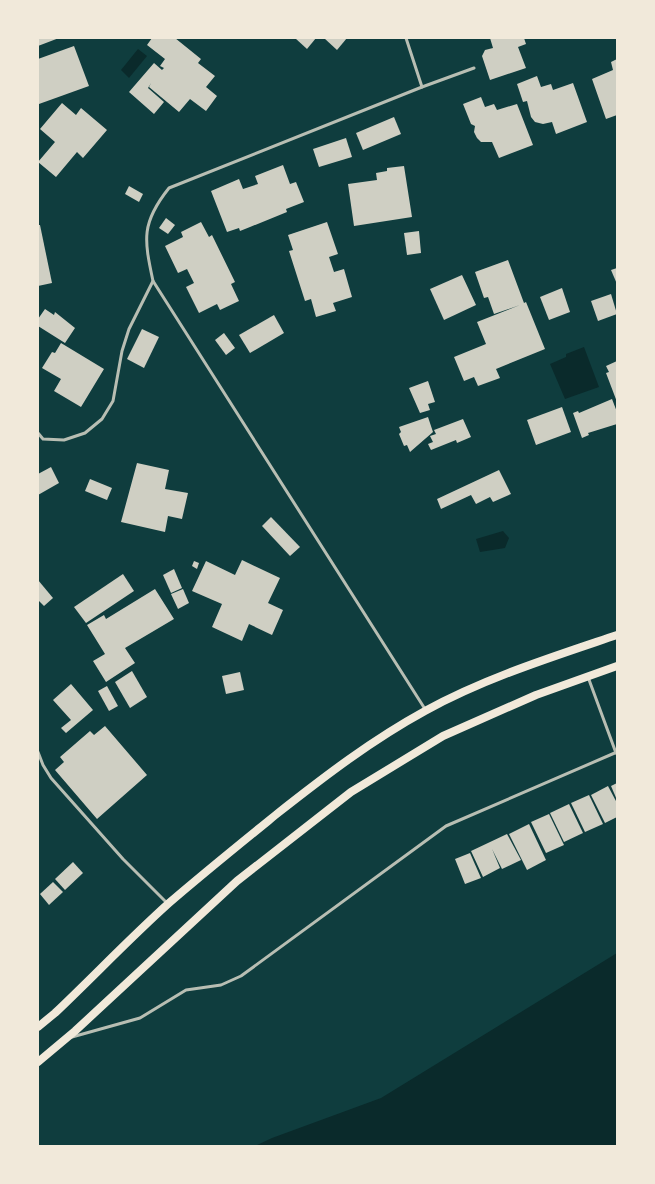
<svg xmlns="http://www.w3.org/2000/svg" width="655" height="1184" font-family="Arial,sans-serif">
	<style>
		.water { fill: #0a2a2b }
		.building { fill: #cfcfc3 }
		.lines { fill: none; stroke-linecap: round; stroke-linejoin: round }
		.service { stroke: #b8beb3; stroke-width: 3 }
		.secondary { stroke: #f1e9da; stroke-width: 8 }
	</style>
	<rect width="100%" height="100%" fill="#0f3d3e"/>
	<g class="water">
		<path d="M138,49l9,7 -18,22 -8,-8z"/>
		<path d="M584,347l15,40 -34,12 -15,-35 16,-7v-3z"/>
		<path d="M503,531l6,7 -4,10 -25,4 -4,-13z"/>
		<path d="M617,953v193h-362l17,-8 109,-40z"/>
	</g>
	<g class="building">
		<path d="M38,38h21l-21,8z"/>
		<path d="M152,38h23l26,21 -3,4 17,13 -9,11 11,9 -11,15 -16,-12 -11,13 -30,-25 2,-4 -3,5 16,14 -10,12 -25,-22 25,-29 8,7 2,-2 -4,-2 5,-7 -18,-14z"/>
		<path d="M295,38h21l-9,11z"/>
		<path d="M324,38h23l-10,12z"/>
		<path d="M490,38h34l2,6 -8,3 8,21 -36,12 -8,-24 3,-6 8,-2z"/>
		<path d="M74,46l15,40 -50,18 -1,-45z"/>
		<path d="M617,59v56l-11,4 -14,-40 21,-9 -2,-8z"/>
		<path d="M537,76l4,11 10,-3 2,6 20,-7 14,39 -31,12 -4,-12 -9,2 -8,-2 -4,-5 -4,-16 -4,1 -6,-18z"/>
		<path d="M481,97l4,10 9,-3 3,6 20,-6 16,41 -34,13 -7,-16h-11l-4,-4 -3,-6 1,-6 -4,-2 -8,-20z"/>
		<path d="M62,103l14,12 5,-7 26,22 -24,28 -6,-6 -21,25 -18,-15 17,-20 -15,-13z"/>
		<path d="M394,117l7,17 -38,16 -7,-17z"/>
		<path d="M346,138l6,19 -33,10 -6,-18z"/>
		<path d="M283,165l7,19 6,-2 8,20 -18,7 1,3 -37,15 -10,4 -1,-3 -12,4 -16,-41 28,-12 4,10 15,-5 -3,-8z"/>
		<path d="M404,166l8,51 -58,9 -6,-42 29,-4 -1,-7 11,-2v-3z"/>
		<path d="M129,186l14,8 -4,8 -14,-8z"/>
		<path d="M166,218l9,7 -7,9 -9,-6z"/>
		<path d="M201,222l8,15 3,-2 23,47 -4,2 8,17 -19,9 -3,-6 -18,9 -13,-26 8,-4 -7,-14 -9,4 -13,-27 18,-9 -2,-5z"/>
		<path d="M327,222l11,32 -9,3 5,15 10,-3 8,28 -19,6 3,8 -20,6 -5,-18 -6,2 -16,-50 4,-1 -5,-15z"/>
		<path d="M38,225h2l12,58 -14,3z"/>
		<path d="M419,231l2,22 -14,2 -3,-22z"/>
		<path d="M508,260l16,43 2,-1 19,47 -49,20 4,9 -22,8 -4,-9 -10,4 -10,-24 32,-13 -9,-22 43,-17 -26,9 -6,-17 -4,1 -9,-26z"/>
		<path d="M617,268v16l-6,-14z"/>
		<path d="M462,275l14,30 -32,15 -14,-31z"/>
		<path d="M562,288l8,24 -21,8 -9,-23z"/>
		<path d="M611,294l6,20 -19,7 -7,-20z"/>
		<path d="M45,309l9,6 1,-3 20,16 -10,15 -27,-17v-7z"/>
		<path d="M274,315l10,18 -34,20 -11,-18z"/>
		<path d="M142,329l17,8 -15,31 -17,-9z"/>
		<path d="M224,333l11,15 -9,7 -11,-15z"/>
		<path d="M61,343l43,26 -23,38 -27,-16 7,-12 -19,-11 10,-16 3,1z"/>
		<path d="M617,361v41l-11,-29 3,-1 -3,-6z"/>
		<path d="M428,381l7,21 -7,2 2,6 -10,3 -11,-25z"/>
		<path d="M612,399l5,13v12l-29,9 1,2 -7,3 -9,-25 5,-2 1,2z"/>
		<path d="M562,407l9,25 -35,13 -9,-25z"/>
		<path d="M428,417l5,15 -23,20 -3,-7 -3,1 -5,-12 2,-2 -2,-5z"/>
		<path d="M463,419l8,18 -14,6 -1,-3 -25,10 -3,-6 5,-2 -3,-6 6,-2 -2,-4z"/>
		<path d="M137,463l32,7 -4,19 23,4 -6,26 -14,-3 -3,16 -44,-10z"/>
		<path d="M51,467l8,16 -21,12v-21z"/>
		<path d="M499,470l12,24 -18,8 -3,-5 -14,7 -5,-9 -30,14 -4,-10z"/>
		<path d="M90,479l22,9 -5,12 -22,-9z"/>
		<path d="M271,517l29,30 -10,9 -28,-30z"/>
		<path d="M242,560l38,18 -12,25 15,7 -11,25 -23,-11 -7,17 -30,-14 10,-23 -30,-13 14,-30 29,14z"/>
		<path d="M194,561l5,2 -2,6 -5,-3z"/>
		<path d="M174,569l8,19 -11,5 -8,-18z"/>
		<path d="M123,574l11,17 -48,32 -12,-16z"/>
		<path d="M38,580l15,18 -9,8 -6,-6z"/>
		<path d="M155,589l19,30 -49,29 10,15 -29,19 -13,-21 12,-7 -18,-29 17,-10 2,4z"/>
		<path d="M183,589l6,14 -11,6 -7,-15z"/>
		<path d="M132,671l15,26 -17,11 -15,-26z"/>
		<path d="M240,672l4,18 -18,4 -4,-18z"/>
		<path d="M71,684l22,26 -27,23 -5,-5 10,-8 -18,-20z"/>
		<path d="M107,686l11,20 -9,5 -11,-20z"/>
		<path d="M105,726l42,49 -50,44 -42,-49 9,-8 -4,-5 30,-26 4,4z"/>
		<path d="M617,783v17l-6,-14z"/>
		<path d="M608,786l9,17v14l-12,6 -14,-28z"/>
		<path d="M589,795l14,29 -18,8 -14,-29z"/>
		<path d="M569,804l14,29 -19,9 -14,-29z"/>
		<path d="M549,814l15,31 -18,8 -15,-31z"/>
		<path d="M529,824l17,36 -19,10 -18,-36z"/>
		<path d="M507,834l14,26 -19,9 -10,-20 8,19 -17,9 -12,-26z"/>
		<path d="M470,853l11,25 -16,6 -10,-25z"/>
		<path d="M73,862l10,11 -18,17 -10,-11z"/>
		<path d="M53,882l10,10 -14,13 -9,-11z"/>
	</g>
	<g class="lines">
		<g class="service">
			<path d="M406,38l16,49"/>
			<path d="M38,433l5,6 21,1 21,-7 17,-14 11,-18 9,-50 7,-22 24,-48"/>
			<path d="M588,677l28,76"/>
			<path d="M425,709l-272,-428c-9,-42 -12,-58 16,-93l253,-101 52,-19"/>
			<path d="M38,752l5,13 8,13 72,81 44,44"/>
			<path d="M72,1037l68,-19 46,-28 35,-5 20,-9 205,-150 171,-74"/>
		</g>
		<g class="secondary">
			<path d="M38,1027l17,-14c38,-36 75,-75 114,-110 36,-31 72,-60 109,-90 47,-37 94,-73 147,-102 60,-33 127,-54 192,-76"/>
			<path d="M38,1062l37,-31 162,-150 114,-89 92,-56 93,-41 81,-29"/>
		</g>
	</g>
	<rect width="655" height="1184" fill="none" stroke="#f1e9da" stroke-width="78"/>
</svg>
